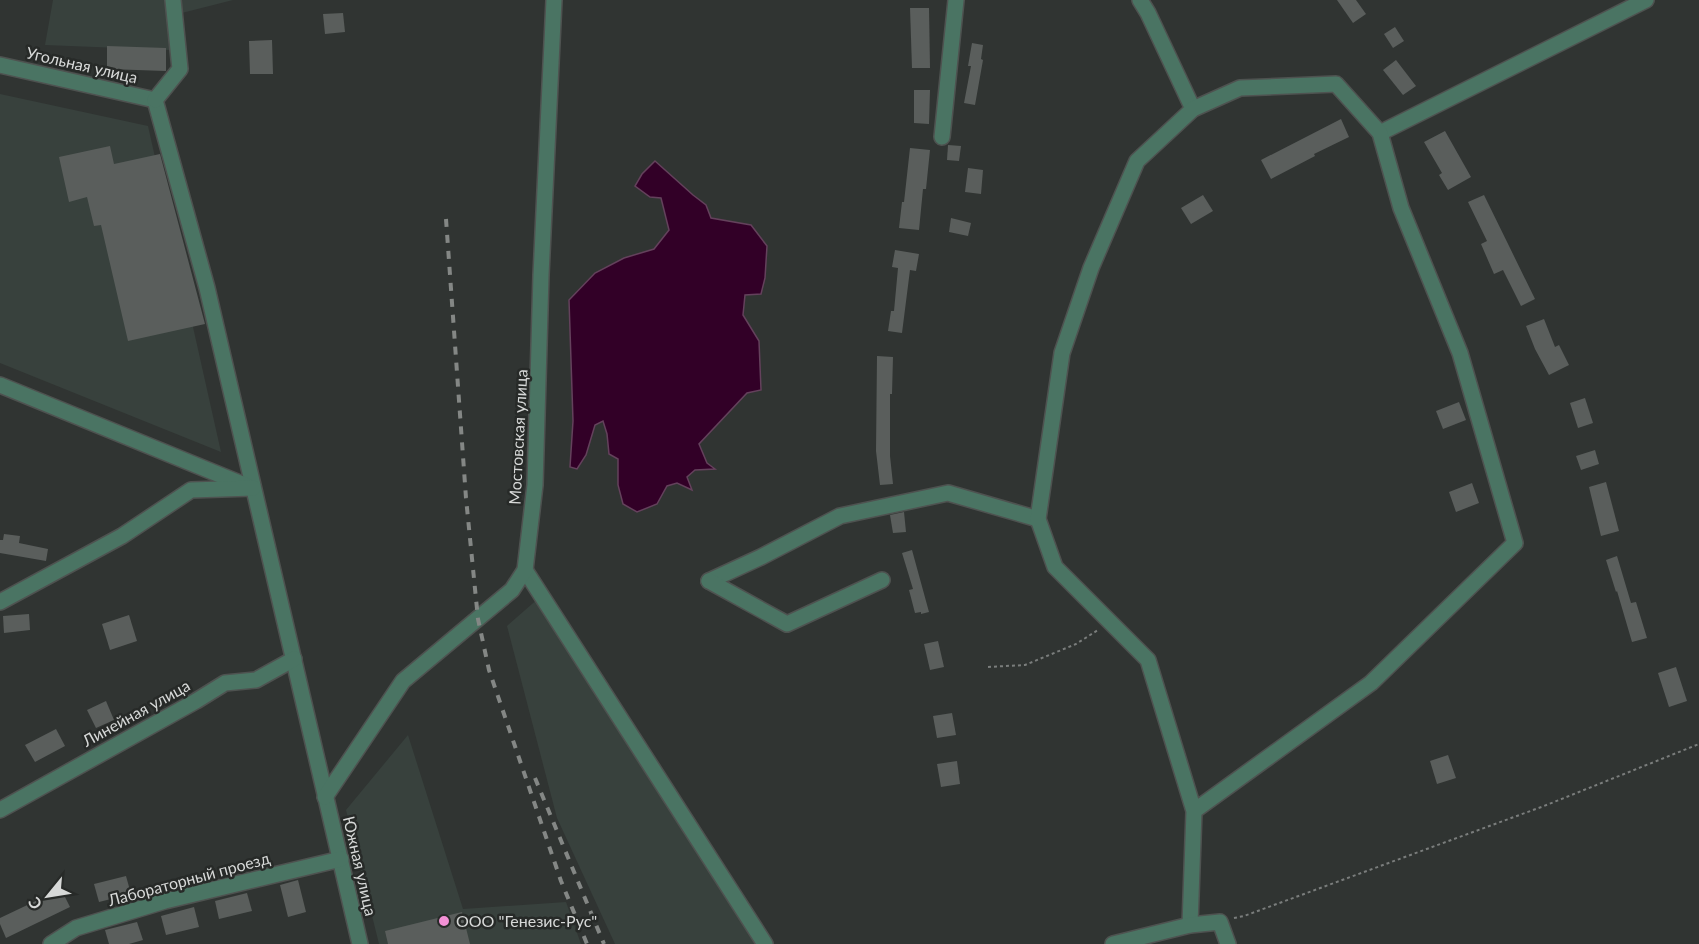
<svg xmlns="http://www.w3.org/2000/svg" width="1699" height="944" font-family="Lato,sans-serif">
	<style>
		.built { fill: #38413d }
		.water { fill: #320027; stroke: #64415c; stroke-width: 1.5 }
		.building { fill: #5a5e5c }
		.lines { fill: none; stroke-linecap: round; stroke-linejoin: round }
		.minor-casing { stroke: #4e5250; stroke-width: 18 }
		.path { stroke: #7a7d7c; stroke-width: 2; stroke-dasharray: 3 3; stroke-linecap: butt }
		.minor { stroke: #4a7463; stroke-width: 15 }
		.rail { stroke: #848785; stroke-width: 4; stroke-dasharray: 8 8; stroke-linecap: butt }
		.poi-dot { fill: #f391d6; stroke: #272a28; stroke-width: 2 }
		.labels { text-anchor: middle; stroke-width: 5; stroke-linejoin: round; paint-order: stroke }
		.street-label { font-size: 16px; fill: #d7d9d8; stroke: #272a28 }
		.poi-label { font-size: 16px; fill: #d7d9d8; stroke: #272a28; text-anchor: start }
	</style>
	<rect width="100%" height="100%" fill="#303432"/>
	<g class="built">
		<path d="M53,0h180l-63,16v34l-125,-5z"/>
		<path d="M0,94l148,32 73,326 -221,-89z"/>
		<path d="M540,597l215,347h-140l-58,-126 -50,-192z"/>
		<path d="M408,735l55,174 103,-7 15,42h-202l-33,-134z"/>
	</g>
	<path class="water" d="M655,161l38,34 13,10 5,13 40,7 16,21 -2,32 -4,16 -16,1 -2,20 16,26 2,49 -14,3 -48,51 8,19 8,6 -20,1 -8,7 5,13 -15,-7 -10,3 -10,18 -20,8 -14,-8 -5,-19v-26l-9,-5 -2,-20 -4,-13 -8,4 -9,30 -9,14 -7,-2 3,-46 -4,-121 26,-27 29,-15 30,-9 15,-19 -8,-32 -11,-1 -15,-11 7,-12z"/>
	<g class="building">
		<path d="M1337,0h19l10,14 -13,9z"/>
		<path d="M910,8h19l1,60h-18z"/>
		<path d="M343,13l2,19 -20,2 -2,-20z"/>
		<path d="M1395,27l9,14 -11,7 -9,-14z"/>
		<path d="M272,40l1,34h-23l-1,-33z"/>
		<path d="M972,43l11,2 -2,14 2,1 -8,45 -11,-2 7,-37h-3z"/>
		<path d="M107,46l59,2v23l-59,-2z"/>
		<path d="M1396,60l20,26 -13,9 -20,-25z"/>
		<path d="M914,90h16l-1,34 -15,-1z"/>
		<path d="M1341,119l8,18 -35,17 1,2 -44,23 -10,-19z"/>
		<path d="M1445,131l26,46 -23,13 -9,-15 3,-2 -18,-31z"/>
		<path d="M948,145l13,1 -2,15 -12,-1z"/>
		<path d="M110,146l4,18 46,-10 45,170 -77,17 -27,-116 -7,1 -7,-29 -18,5 -10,-45z"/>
		<path d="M910,148l20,2 -4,39h-3l-4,41 -20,-2 3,-26h2z"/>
		<path d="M968,168l15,2 -2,24 -16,-2z"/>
		<path d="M1203,195l10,16 -22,13 -10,-16z"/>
		<path d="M1484,195l51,104 -14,7 -18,-36 -9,4 -13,-30 6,-3 -19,-39z"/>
		<path d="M951,218l20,5 -3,13 -19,-4z"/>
		<path d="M895,250l24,4 -3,17 -6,-1 -8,63 -14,-2 3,-20h3l4,-43 -6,-1z"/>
		<path d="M1544,319l11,28 4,-2 10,20 -20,10 -14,-26 -9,-23z"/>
		<path d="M877,356l16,1 -1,37h-2v62l3,28 -13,1 -4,-34z"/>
		<path d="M1585,398l8,25 -15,5 -8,-25z"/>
		<path d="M1459,402l7,18 -23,9 -7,-18z"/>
		<path d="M1595,450l4,14 -18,6 -5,-14z"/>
		<path d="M1606,482l13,49 -18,5 -12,-49z"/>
		<path d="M1472,483l7,20 -23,9 -7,-20z"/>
		<path d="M904,512l2,20 -13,1 -3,-18z"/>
		<path d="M4,534l16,2 -1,7 29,6 -2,12 -46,-8v-13h3z"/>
		<path d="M912,550l17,62 -8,2v-2l-6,1 -6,-23 4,-1 -11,-36z"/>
		<path d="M1617,556l14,47 5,-1 11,36 -15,4 -15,-51 -1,1 -10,-32z"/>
		<path d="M29,614l1,16 -26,3 -1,-17z"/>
		<path d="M129,615l8,26 -27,9 -8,-26z"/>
		<path d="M938,641l6,26 -14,3 -6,-26z"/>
		<path d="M1676,667l11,34 -18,6 -11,-34z"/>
		<path d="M106,701l8,19 -18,8 -9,-18z"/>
		<path d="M952,713l4,22 -19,3 -4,-22z"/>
		<path d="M56,729l9,17 -30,16 -10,-17z"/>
		<path d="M1448,755l8,23 -19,6 -7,-23z"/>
		<path d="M957,761l3,23 -19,3 -4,-23z"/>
		<path d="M126,876l5,18 -32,8 -5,-18z"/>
		<path d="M298,880l8,32 -18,5 -8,-32z"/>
		<path d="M61,889l9,18 -64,31 -6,-14v-6z"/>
		<path d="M247,893l5,18 -33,8 -4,-18z"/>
		<path d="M194,907l5,20 -33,8 -5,-19z"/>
		<path d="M462,912l8,32h-82l-3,-13z"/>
		<path d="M137,922l6,18 -14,4h-20l-4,-14z"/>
	</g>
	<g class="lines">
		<defs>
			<g id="minor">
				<path d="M1140,0l8,13 45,96"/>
				<path d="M0,65l155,35"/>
				<path d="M155,100l52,188 153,656"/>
				<path d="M155,100l25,-31 -7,-69"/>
				<path d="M1380,133l266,-133"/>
				<path d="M942,137l14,-137"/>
				<path d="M0,385l247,101"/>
				<path d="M525,570l240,374"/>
				<path d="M709,581l52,-24 79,-41 108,-23 90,26"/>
				<path d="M709,581l78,43 95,-44"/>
				<path d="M0,602l122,-66 69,-46 62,-2"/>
				<path d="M325,797l78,-116 109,-91 13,-20 10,-85 6,-210 13,-275"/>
				<path d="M0,810l196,-109 29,-18 31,-3 38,-21"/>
				<path d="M1190,925l4,-114 177,-128 144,-140 -55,-190 -59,-145 -21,-75 -44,-49 -96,4 -47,21 -56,52 -46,107 -29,85 -24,166 17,48 93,93 46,151"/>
				<path d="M51,944l25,-16 89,-27 176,-42"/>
				<path d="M1113,944l77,-19 30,-3 8,22"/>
			</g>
		</defs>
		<use href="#minor" class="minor-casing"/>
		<g class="path">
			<path d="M988,667l37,-2 51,-21 22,-14"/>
			<path d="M1234,918l10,-2 300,-110 155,-62"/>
		</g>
		<use href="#minor" class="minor"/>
		<g class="rail">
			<path d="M446,219l20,279 12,121 11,51 72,211 26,63"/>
			<path d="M535,778l69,166"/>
		</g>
	</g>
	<circle class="poi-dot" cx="444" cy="921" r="6"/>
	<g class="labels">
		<g class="street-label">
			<text transform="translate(82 65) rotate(13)" y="6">Угольная улица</text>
			<text transform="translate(518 437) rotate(-87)" y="6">Мостовская улица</text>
			<text transform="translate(136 713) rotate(-29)" y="6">Линейная улица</text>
			<text transform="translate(360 866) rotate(77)" y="6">Южная улица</text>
			<text transform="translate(189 879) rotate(-15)" y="6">Лабораторный проезд</text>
		</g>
		<g class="poi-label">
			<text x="456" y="927">ООО "Генезис-Рус"</text>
		</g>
	</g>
	<g transform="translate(48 896) rotate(240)" stroke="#272a28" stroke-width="4.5" paint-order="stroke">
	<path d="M0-4.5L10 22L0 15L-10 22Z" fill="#d7d9d8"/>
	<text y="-9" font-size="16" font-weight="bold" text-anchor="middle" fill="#d7d9d8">С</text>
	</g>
</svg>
